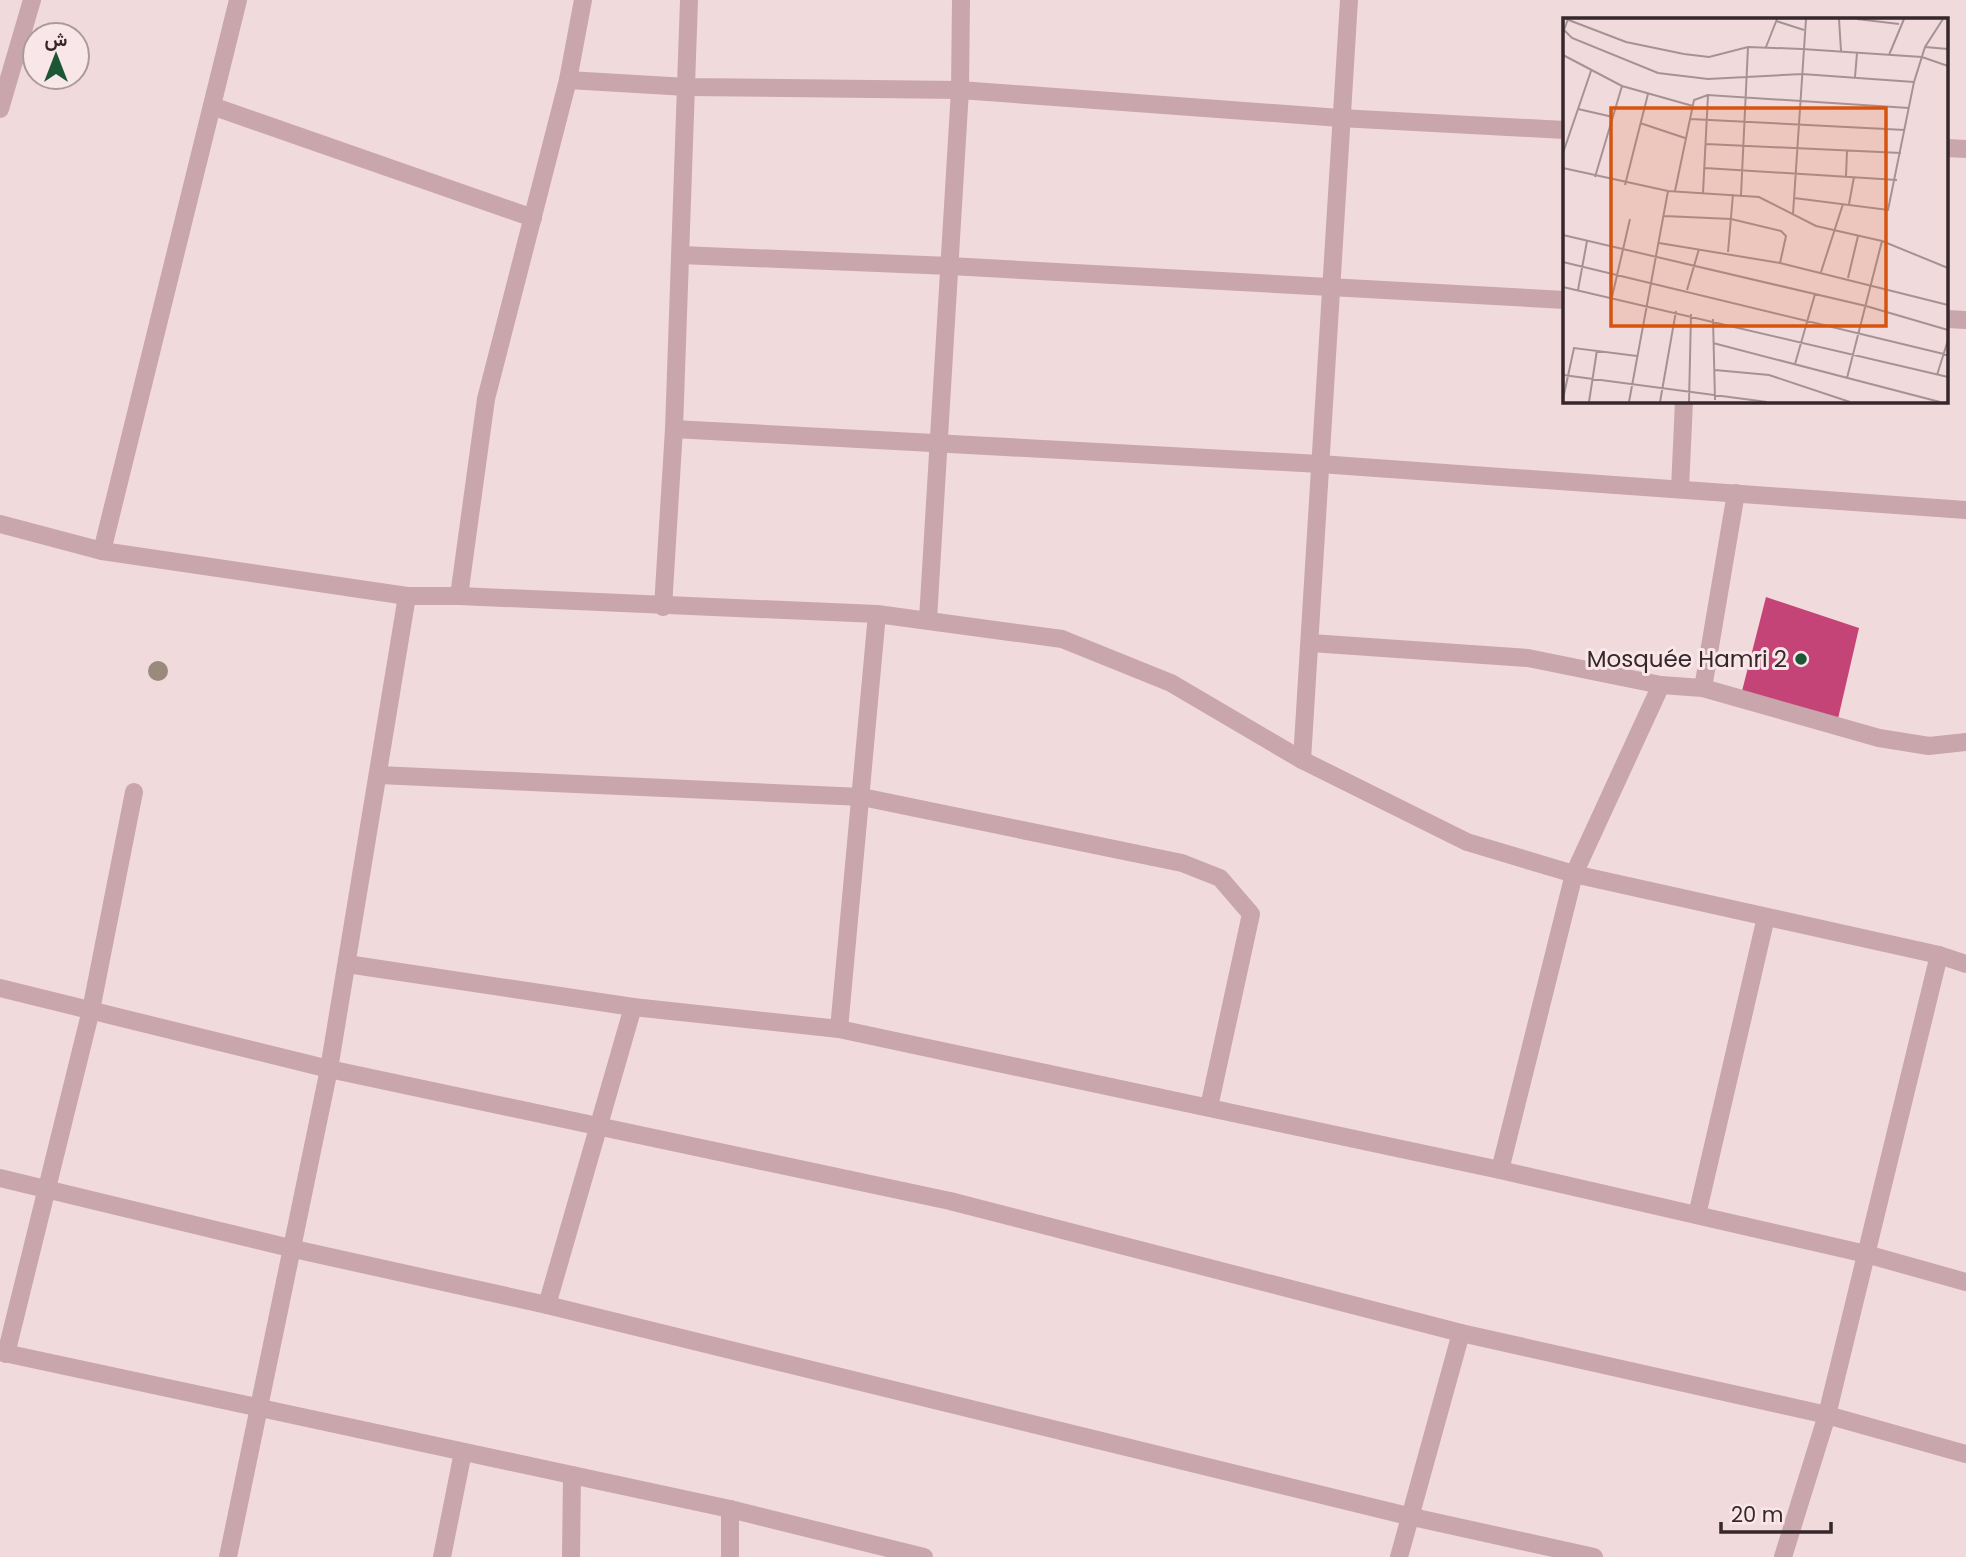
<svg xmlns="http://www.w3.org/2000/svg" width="1966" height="1557" font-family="Poppins,Vazirmatn,sans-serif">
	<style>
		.building { fill: #c54477 }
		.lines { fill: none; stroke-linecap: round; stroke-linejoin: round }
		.minor { stroke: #c9a6ac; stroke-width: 18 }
		.tertiary { stroke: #c9a6ac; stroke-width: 18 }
		.tree { fill: #9a8a7b }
		.poi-dot { fill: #1d5635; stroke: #f9e6e8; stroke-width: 2.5 }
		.labels { text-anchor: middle; stroke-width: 6; stroke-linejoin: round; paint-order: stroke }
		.poi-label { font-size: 23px; fill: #35272b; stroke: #f9e6e8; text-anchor: end }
		.inset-road { fill: none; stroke: #a69295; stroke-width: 2 }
		.view { fill: #d6540f; fill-opacity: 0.15; stroke: #d6540f; stroke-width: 3.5 }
		.inset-edge { fill: none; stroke: #35272b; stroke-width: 3.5 }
	</style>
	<rect width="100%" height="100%" fill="#f1dadc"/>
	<path class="building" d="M1766,597l93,31 -22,95 -95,-32z"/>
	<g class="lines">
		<g class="minor">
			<path d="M568,80l119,7 273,3 380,28 225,12"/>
			<path d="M212,106l321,112"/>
			<path d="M0,109l32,-109"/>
			<path d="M1947,148l19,1"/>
			<path d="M681,255l269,11 615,34"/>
			<path d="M1947,319l19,1"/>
			<path d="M674,429l646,35 646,46"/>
			<path d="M1680,489l4,-88"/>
			<path d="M0,524l102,27 305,45"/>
			<path d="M102,551l136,-551"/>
			<path d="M459,596l27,-197 82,-319 15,-80"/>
			<path d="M663,607l11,-178 15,-429"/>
			<path d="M928,619l32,-529 1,-90"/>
			<path d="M1311,643l217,15 133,27 42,3 176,50 50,8 37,-4"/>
			<path d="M1703,688l33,-195"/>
			<path d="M1302,760l47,-760"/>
			<path d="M379,775l483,22 320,66 38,15 31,36 -42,193"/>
			<path d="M347,964l286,43 206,22 661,141 366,84 100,28"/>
			<path d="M0,988l329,81 621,132 511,132 366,82 139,39"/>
			<path d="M839,1029l38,-415"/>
			<path d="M1500,1170l74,-296 87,-189"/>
			<path d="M0,1178l294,71 253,56 861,211 186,41"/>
			<path d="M1697,1215l69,-298"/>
			<path d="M547,1305l86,-298"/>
			<path d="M0,1352l730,157 194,48"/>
			<path d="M6,1354l85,-344 43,-218"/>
			<path d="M442,1557l21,-105"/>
			<path d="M571,1557l1,-82"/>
			<path d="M730,1557v-48"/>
			<path d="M1399,1557l62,-224"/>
			<path d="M1783,1557l44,-142 112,-460"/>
		</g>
		<path class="tertiary" d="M228,1557l101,-488 78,-473h52l418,18 185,25 109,44 131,77 165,82 107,32 365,81 27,9"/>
	</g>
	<circle class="tree" cx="158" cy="671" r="10"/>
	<circle class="poi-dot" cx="1801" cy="659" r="7"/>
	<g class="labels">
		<g class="poi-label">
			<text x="1787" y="667">Mosquée Hamri 2</text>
		</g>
	</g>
	<g transform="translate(1563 18)">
		<rect width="385" height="385" fill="#f1dadc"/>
		<path class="inset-road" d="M3,1l60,23 58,12 25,3 39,-10 54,2 120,8 26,9M5,1l-4,11 8,8 86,35 50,6 94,-5 112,8M276,1l2,32M294,1l42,5M213,3l28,9M203,29l11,-28M362,29l23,2M0,37l59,31 71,20M326,37l15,-36M292,59l2,-24M15,91l35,8M127,101l215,11M77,105l45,15M143,126l195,9M0,135l28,-82M0,150l105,23M142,150l192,12M283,158l1,-25M32,159l27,-91M62,167l23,-91M112,173l19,-91 14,-5M140,175l5,-98 201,13M178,177l7,-148M231,180l94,12 26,-128 11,-35 18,-28M286,186l5,-27M230,196l13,-195M101,198l67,3 50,12 5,5 -6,27M0,217l303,71 82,24M96,225l121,20 168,42M165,234l5,-58M0,244l385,93M258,254l22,-68M285,260l10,-42M0,269l385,90M15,272l9,-49M124,272l12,-41M49,279l18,-78M150,301l2,81M150,325l227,59M232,346l20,-70M152,352l54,5 81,27M0,357l204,27M374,357l11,-35M284,360l35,-137M0,381l11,-51 63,8M26,384l8,-52M66,384l39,-211 91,6 57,29 66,15 66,27M97,384l16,-91M126,384l2,-88"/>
		<path class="view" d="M48,90h275v218h-275z"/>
		<rect width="385" height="385" class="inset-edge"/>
	</g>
	<g transform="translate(56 56)"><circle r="33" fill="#f9e6e8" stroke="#ab9a9c" stroke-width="2"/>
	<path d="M0-5L12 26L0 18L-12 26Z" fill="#1d5635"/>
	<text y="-10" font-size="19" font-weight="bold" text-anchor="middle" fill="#35272b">ش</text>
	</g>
	<path d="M1721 1522v10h110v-10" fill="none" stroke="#35272b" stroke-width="3.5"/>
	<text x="1731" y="1522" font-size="21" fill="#35272b" stroke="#f9e6e8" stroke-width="5" paint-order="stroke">20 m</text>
</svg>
